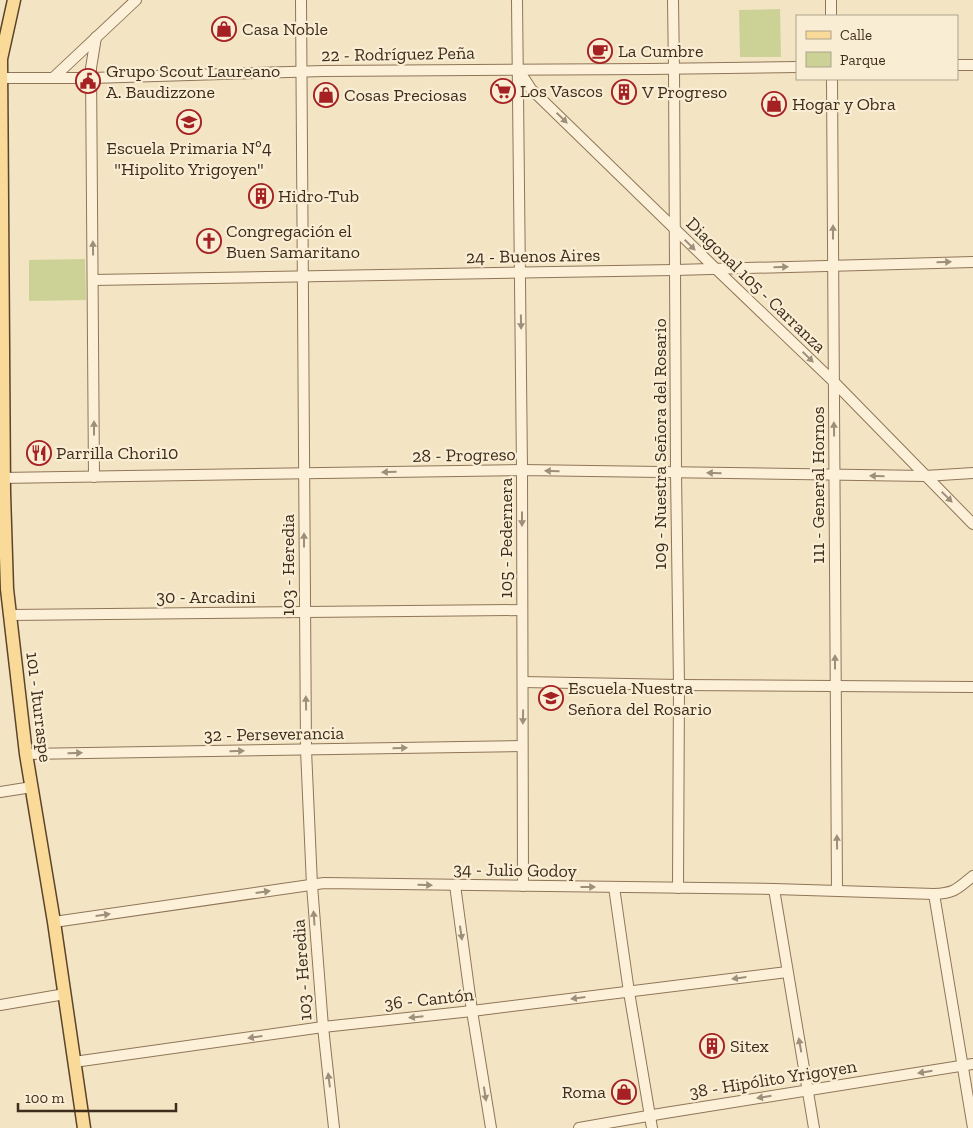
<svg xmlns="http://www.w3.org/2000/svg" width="973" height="1128" font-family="'Zilla Slab',serif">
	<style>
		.green { fill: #ccd296 }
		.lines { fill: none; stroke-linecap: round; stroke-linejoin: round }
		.minor-casing { stroke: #907558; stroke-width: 12 }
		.major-casing { stroke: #5d432c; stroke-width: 15 }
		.minor { stroke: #fcf1d8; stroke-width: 10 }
		.major { stroke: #f9da98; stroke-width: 12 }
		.oneway { fill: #9d8f7a }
		.labels { text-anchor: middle; stroke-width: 4.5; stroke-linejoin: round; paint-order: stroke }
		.poi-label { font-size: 18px; fill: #3e2d1d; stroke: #f9eed4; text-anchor: start }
		.street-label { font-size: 18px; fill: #3e2d1d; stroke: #f9eed4 }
	</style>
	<rect width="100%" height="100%" fill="#f3e4c4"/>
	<g class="green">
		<path d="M780,9l1,48h-41l-1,-47z"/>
		<path d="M85,259l1,41 -57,1v-41z"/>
	</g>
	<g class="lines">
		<defs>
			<g id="minor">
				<path d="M301,0l5,750 6,135 11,142 11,101"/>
				<path d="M517,0l5,470 1,416"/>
				<path d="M673,0l1,69 2,403 3,213 -1,203"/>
				<path d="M831,0v16"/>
				<path d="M957,65h16"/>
				<path d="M518,69l13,20 184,179 119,114 139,142"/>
				<path d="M0,78h91l233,-7 326,-2 147,-2"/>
				<path d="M53,78l83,-78"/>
				<path d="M832,79l5,811"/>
				<path d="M93,280l582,-10 298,-8"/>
				<path d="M94,477l-3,-409 5,-31"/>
				<path d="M0,478l522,-8 403,6 48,-3"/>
				<path d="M10,615l512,-5"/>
				<path d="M523,682l156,3 294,2"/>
				<path d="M26,754l496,-8"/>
				<path d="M0,792l32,-5"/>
				<path d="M455,885l17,126 19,117"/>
				<path d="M614,887l15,105 23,136"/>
				<path d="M774,889l40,239"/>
				<path d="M934,894l39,234"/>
				<path d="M54,922l270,-39 450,6 160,5c21,-1 23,-5 39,-18"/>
				<path d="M0,1005l65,-11"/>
				<path d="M74,1062l249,-35 149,-16 315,-39"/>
				<path d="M579,1128l86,-15 308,-49"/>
			</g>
			<path id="major" d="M14,0l-13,59 3,434 3,96 19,165 28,168 30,206"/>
		</defs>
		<use href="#minor" class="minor-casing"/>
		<use href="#major" class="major-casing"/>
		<use href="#minor" class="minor"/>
		<use href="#major" class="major"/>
	</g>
	<defs><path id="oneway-solid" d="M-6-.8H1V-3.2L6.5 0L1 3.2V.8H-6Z" transform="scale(1.25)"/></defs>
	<g class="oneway">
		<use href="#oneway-solid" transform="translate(562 118) rotate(44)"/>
		<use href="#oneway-solid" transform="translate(833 232) rotate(-90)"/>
		<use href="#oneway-solid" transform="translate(690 245) rotate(45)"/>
		<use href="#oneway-solid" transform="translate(93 248) rotate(-91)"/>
		<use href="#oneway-solid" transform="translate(944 262) rotate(-2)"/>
		<use href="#oneway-solid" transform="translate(781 267) rotate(-1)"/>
		<use href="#oneway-solid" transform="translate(521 322) rotate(89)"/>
		<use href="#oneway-solid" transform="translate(808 357) rotate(44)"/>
		<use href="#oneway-solid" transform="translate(94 428) rotate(-90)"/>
		<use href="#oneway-solid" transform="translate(834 429) rotate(-91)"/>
		<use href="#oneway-solid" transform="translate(552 471) rotate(-179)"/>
		<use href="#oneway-solid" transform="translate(389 472) rotate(179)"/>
		<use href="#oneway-solid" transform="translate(714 473) rotate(-179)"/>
		<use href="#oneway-solid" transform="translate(877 476) rotate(-179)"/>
		<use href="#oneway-solid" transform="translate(947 497) rotate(45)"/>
		<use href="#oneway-solid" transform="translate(522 519) rotate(90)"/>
		<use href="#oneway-solid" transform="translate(304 540) rotate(-90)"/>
		<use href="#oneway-solid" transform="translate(835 662) rotate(-90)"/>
		<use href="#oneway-solid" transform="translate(306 703) rotate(-91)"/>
		<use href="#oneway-solid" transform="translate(523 717) rotate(91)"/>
		<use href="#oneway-solid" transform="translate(400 748) rotate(-1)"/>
		<use href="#oneway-solid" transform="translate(237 751) rotate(-1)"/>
		<use href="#oneway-solid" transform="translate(75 753) rotate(-1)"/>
		<use href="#oneway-solid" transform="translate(837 842) rotate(-91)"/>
		<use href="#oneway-solid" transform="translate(425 885) rotate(1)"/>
		<use href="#oneway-solid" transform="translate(588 887)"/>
		<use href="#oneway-solid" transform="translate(263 892) rotate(-8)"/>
		<use href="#oneway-solid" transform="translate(103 915) rotate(-8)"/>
		<use href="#oneway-solid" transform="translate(314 918) rotate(-94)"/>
		<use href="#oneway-solid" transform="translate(461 933) rotate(82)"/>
		<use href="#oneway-solid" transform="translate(739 978) rotate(173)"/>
		<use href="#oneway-solid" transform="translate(578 998) rotate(173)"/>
		<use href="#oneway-solid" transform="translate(416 1017) rotate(174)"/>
		<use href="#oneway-solid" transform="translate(255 1037) rotate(172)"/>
		<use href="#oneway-solid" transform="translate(800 1045) rotate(-100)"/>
		<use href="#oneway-solid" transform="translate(925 1072) rotate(171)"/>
		<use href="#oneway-solid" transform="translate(329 1080) rotate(-97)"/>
		<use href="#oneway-solid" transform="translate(485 1094) rotate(81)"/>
		<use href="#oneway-solid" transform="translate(764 1097) rotate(171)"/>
	</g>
	<defs>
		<symbol id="shop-ring" viewBox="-11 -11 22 22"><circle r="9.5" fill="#f9eed4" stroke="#a52123" stroke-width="1.5"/><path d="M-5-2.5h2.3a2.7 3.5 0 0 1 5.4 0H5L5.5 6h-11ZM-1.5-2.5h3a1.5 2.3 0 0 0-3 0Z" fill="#a52123"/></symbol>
		<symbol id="cafe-ring" viewBox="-11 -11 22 22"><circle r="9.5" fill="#f9eed4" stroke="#a52123" stroke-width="1.5"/><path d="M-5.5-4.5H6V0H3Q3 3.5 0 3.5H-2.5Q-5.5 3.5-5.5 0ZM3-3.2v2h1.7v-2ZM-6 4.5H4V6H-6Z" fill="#a52123"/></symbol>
		<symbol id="civic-ring" viewBox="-11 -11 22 22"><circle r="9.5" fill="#f9eed4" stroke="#a52123" stroke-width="1.5"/><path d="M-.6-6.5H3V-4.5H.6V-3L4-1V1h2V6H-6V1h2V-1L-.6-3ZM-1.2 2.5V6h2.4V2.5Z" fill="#a52123"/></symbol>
		<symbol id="supermarket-ring" viewBox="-11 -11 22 22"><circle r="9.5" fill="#f9eed4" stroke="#a52123" stroke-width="1.5"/><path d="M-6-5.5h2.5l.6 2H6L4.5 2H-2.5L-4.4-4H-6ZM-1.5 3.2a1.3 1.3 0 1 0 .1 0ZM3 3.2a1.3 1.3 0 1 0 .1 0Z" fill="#a52123"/></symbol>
		<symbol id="building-ring" viewBox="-11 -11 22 22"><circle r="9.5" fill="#f9eed4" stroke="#a52123" stroke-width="1.5"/><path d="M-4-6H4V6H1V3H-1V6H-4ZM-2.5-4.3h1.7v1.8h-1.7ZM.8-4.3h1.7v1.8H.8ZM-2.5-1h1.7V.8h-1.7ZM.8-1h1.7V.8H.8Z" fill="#a52123"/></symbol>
		<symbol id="school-ring" viewBox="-11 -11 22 22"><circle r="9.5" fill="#f9eed4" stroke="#a52123" stroke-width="1.5"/><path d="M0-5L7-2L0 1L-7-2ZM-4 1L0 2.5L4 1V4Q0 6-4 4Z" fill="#a52123"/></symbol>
		<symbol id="church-ring" viewBox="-11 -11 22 22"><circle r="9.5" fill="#f9eed4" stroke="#a52123" stroke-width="1.5"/><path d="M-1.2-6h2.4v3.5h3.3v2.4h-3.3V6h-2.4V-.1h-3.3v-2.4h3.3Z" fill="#a52123"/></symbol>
		<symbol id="restaurant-ring" viewBox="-11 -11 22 22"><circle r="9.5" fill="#f9eed4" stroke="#a52123" stroke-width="1.5"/><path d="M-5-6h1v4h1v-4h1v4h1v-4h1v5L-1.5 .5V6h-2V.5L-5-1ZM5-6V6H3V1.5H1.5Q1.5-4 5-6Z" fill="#a52123"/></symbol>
	</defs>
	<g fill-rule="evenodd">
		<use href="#shop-ring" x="210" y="15" width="28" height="28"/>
		<use href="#cafe-ring" x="586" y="37" width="28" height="28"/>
		<use href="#civic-ring" x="74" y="67" width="28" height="28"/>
		<use href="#supermarket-ring" x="489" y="77" width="28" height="28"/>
		<use href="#building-ring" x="610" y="78" width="28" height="28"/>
		<use href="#shop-ring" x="312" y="81" width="28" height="28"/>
		<use href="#shop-ring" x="760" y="90" width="28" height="28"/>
		<use href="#school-ring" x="175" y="108" width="28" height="28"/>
		<use href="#building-ring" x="247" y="182" width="28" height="28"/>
		<use href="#church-ring" x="195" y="227" width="28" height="28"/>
		<use href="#restaurant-ring" x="25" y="439" width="28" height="28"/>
		<use href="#school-ring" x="537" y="684" width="28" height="28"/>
		<use href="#building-ring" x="698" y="1032" width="28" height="28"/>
		<use href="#shop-ring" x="610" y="1078" width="28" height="28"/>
	</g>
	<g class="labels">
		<g class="poi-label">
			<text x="242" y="35">Casa Noble</text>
			<text x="618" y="57">La Cumbre</text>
			<text x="106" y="77">Grupo Scout Laureano<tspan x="106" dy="21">A. Baudizzone</tspan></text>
			<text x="520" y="97">Los Vascos</text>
			<text x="642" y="98">V Progreso</text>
			<text x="344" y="101">Cosas Preciosas</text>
			<text x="792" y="110">Hogar y Obra</text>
			<text x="189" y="154" text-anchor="middle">Escuela Primaria Nº4<tspan x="189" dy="21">"Hipolito Yrigoyen"</tspan></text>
			<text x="278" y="202">Hidro-Tub</text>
			<text x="226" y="237">Congregación el<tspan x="226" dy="21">Buen Samaritano</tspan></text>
			<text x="56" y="459">Parrilla Chori10</text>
			<text x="568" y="694">Escuela Nuestra<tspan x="568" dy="21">Señora del Rosario</tspan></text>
			<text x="730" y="1052">Sitex</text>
			<text x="606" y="1098" text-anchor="end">Roma</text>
		</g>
		<g class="street-label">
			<text transform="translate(398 54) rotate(-1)" y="6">22 - Rodríguez Peña</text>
			<text transform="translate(533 256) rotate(-1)" y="6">24 - Buenos Aires</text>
			<text transform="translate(756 285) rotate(44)" y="6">Diagonal 105 - Carranza</text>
			<text transform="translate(660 444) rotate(-90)" y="6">109 - Nuestra Señora del Rosario</text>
			<text transform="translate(464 455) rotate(-1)" y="6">28 - Progreso</text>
			<text transform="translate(818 485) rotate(-90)" y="6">111 - General Hornos</text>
			<text transform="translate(506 538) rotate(-90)" y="6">105 - Pedernera</text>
			<text transform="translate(288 565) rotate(-90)" y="6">103 - Heredia</text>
			<text x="206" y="603">30 - Arcadini</text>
			<text transform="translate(39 707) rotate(83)" y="6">101 - Iturraspe</text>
			<text transform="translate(274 734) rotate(-1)" y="6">32 - Perseverancia</text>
			<text transform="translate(515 870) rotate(1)" y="6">34 - Julio Godoy</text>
			<text transform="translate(302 970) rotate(-94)" y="6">103 - Heredia</text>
			<text transform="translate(429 999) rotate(-6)" y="6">36 - Cantón</text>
			<text transform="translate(773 1079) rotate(-9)" y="6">38 - Hipólito Yrigoyen</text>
		</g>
	</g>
	<rect x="796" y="15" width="162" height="65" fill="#f9eed4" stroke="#aea18b"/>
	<rect x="806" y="31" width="25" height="8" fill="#f9da98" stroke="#aea18b"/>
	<text x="840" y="40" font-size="15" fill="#3e2d1d">Calle</text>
	<rect x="806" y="52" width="25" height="15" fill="#ccd296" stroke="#aea18b"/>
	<text x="840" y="65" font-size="15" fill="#3e2d1d">Parque</text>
	<path d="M18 1103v8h158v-8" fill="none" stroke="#3e2d1d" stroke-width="2.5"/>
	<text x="25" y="1103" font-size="15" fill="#3e2d1d" stroke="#f9eed4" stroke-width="4" paint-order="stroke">100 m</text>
</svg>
